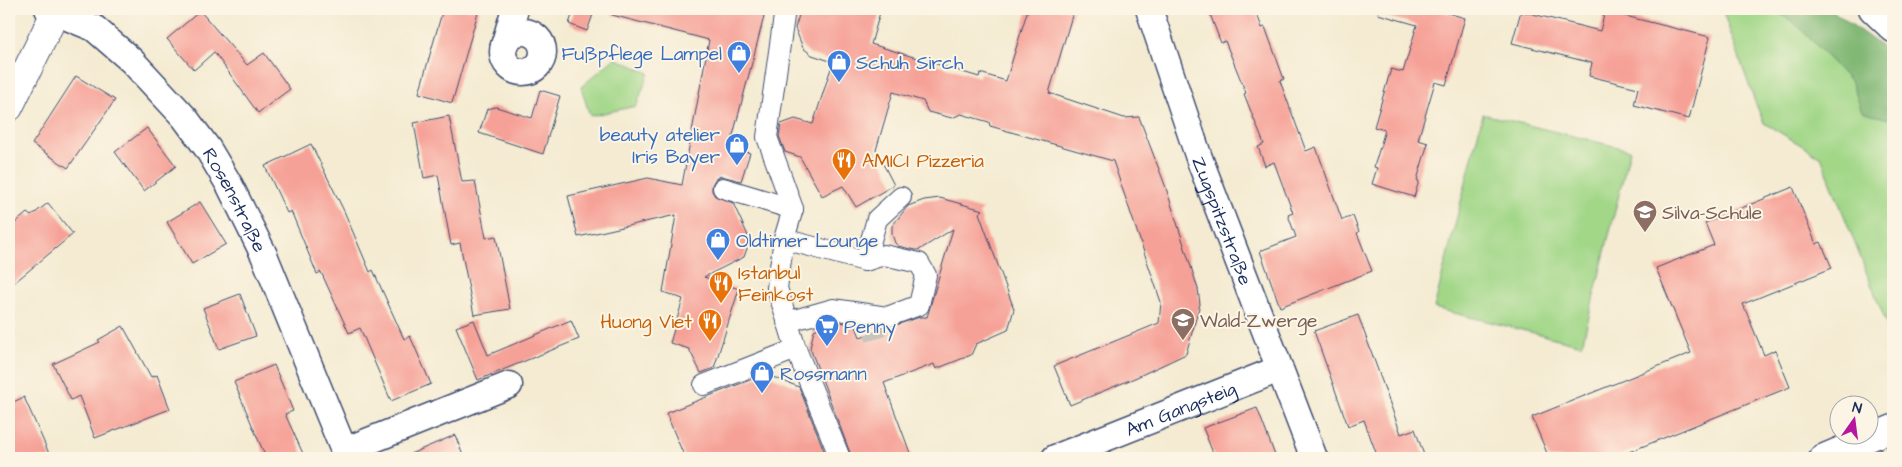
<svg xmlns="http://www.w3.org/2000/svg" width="1902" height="467" font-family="'Architects Daughter',sans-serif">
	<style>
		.green { fill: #a2d788; stroke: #5e8373 }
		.forest { fill: #81b874; stroke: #4e7469 }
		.building { fill: #f6a197 }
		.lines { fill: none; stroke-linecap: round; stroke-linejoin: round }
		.pedestrian-tunnel { stroke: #c9c5bb; stroke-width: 20; stroke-dasharray: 20 10; stroke-linecap: butt }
		.pedestrian-casing { stroke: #3c4b6f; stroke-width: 22 }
		.minor-casing { stroke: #3c4b6f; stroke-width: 29 }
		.tertiary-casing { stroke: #3c4b6f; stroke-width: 30 }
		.pedestrian { stroke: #fff; stroke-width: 20 }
		.minor { stroke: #fff; stroke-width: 26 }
		.tertiary { stroke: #fff; stroke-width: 28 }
		.labels { text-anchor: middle; stroke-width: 4; stroke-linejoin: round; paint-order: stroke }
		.shop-label { font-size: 19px; fill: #366cbe; stroke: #fcf5e5; text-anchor: start }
		.food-label { font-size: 19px; fill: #c56008; stroke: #fcf5e5; text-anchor: start }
		.street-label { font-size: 19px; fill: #1b2f5e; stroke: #fcf5e5 }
		.education-label { font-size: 19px; fill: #785e54; stroke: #fcf5e5; text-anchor: start }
	</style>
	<rect width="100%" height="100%" fill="#fcf5e5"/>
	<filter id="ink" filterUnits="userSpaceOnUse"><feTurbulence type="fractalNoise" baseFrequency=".02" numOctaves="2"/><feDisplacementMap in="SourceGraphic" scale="10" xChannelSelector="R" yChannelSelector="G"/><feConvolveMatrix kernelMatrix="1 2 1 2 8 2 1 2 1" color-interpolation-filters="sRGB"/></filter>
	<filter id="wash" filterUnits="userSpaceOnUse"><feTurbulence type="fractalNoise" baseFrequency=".0096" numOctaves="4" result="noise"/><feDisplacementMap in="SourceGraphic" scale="20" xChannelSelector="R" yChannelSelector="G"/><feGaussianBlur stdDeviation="1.12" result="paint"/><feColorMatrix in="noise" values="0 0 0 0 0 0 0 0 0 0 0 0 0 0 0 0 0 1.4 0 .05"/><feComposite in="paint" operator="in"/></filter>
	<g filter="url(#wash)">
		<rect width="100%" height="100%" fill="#f4ebd2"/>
		<g class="green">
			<path d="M1722,9h108l63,46v285l-72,-183 -57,-34 -9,-21z"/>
			<path d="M615,58l34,15 -13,33 -46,10 -9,-29z"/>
			<path d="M1483,114l147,36 -48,195 -148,-37z"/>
		</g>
		<path class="forest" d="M1774,9h56l63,46v65l-31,-8 -10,-29 -54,-57z"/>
		<g id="blocks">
			<g class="building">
				<path d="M443,9h36l-27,94 -33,-10z"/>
				<path d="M574,9h21l-8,22 -18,-7z"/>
				<path d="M613,9h153l-36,138 20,6 -9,28 -20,-5 -6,3 -3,6v6l3,5 18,7 17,37 -6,17 -40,20 35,12 -25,79 -13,5 -12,-24 -19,-6 13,-44 -20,-7 13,-77 -98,22 -10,-41 80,-18 34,7 27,-145 -97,-25z"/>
				<path d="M801,9h80l-10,35 108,33 1,-4 26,8 22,-72h46l-25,84 75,25 15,-1 26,68 33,104 2,15 -14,50 -49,23 -67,28 -16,-39 105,-43 2,-21 -48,-141 -123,-35 -1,-4 -28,-8 -9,4 -24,-6 -5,-11 -30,-9 -17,58 18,35 -38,22 -13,-21 -21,10 -22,-39 -15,-5 -6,-16 2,-12 14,-5 18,5 20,-62 -21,-7 -9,-7 -8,-20z"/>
				<path d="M1208,9h36l3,6 9,-4 6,17 3,-1 19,52 -4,2 26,70 10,-4 26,73 11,-4 6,16 -2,1 15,38 -92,36 -20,-56 36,-14 -8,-22 5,-2 -19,-51 -9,4 -7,-19 6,-3 -20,-50 2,-1 -21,-52 -4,2z"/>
				<path d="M1379,9h55l31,9 -19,67 -11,-3 -17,58 10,3 -11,37 2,1 -5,16 -42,-13 5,-16 -3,-1 11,-37 -11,-3 17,-58 12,3 14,-47 -39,-11z"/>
				<path d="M200,11l47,54 17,-12 26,36 -32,24 -44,-61 -20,18 -27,-31z"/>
				<path d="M1521,11l79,20 5,-20 105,26 -21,82 -55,-14 4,-17 -49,-12 3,-13 -80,-20z"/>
				<path d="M76,76l39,24 -47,68 -36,-24z"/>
				<path d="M540,90l20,6 -17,58 -64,-21 8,-24 9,-2 36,11z"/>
				<path d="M449,116l13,66 13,-1 11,57 10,-2 14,73 -36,6 -14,-72 -9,2 -13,-70 -14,3 -10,-55z"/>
				<path d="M147,128l29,38 -32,25 -29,-39z"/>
				<path d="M311,144l33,67 26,61 3,-2 31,69 6,-3 21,48 -40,17 -31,-73 -11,5 -28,-61 -4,2 -26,-63 -4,2 -22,-47z"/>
				<path d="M1793,187l23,57 5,-2 11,26 -89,36 21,51 11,-5 15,37 -176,71h-65l-17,-41 159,-64 -35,-85 58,-23 -9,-22z"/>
				<path d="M940,198l43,12 -4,3 35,96 -6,21 -32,14 -5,11 -35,14 -2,-5 -50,19 28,75h-60l-42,-110 4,-18 21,-9 15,3 6,2 4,11 60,-20h7l26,-88 -34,21h-4l-17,-4 -3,-3 -3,-9v-8l16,-20 16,-6z"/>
				<path d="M200,202l26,42 -34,20 -25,-42z"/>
				<path d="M48,203l25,31 -64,53v-59l18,-15 4,3z"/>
				<path d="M240,294l16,42 -37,13 -16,-41z"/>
				<path d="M1358,315l43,119 14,-5 10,29h-47l-14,-38 -16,6 -34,-95z"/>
				<path d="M474,320l14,35 83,-35 8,19 -101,41 -22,-53z"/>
				<path d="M123,326l28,51 6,-2 13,34 -75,29 -16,-42 -8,4 -18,-36 47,-22 -2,-2z"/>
				<path d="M274,365l19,46 -8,3 20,44h-39l-32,-76z"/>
				<path d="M765,374l34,13 28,71h-142l-19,-45z"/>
				<path d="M24,397l27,61h-42v-54z"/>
				<path d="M1257,408l19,50h-61l-12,-30z"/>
				<path d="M455,435l9,23h-63z"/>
			</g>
		</g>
	</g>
	<g filter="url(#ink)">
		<use href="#blocks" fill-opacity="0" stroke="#3c4b6f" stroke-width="1"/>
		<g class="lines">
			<path class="pedestrian-tunnel" d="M874,332l2,7"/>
			<defs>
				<g id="pedestrian">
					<path d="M785,9l-18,128 26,72 -9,30 -7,49 19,61 44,109"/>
					<path d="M723,188l70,21"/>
					<path d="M784,239l81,22 12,-42 24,-22"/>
					<path d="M787,322l46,-13 54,8 32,-12 7,-30 -7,-12 -35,-8 -19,6"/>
					<path d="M704,385l92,-36"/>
				</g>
				<g id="minor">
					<path id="s1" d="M48,9l46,19 38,33 53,57 23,31 22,37 34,69 83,203"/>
					<path id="s2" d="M1149,9l50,149 115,300"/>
					<path d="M1872,9l21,20"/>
					<circle cx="523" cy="52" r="20"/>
					<path d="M504,46l11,-37"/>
					<path d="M344,451l165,-66"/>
					<path id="s3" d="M1055,458l224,-89"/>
					<path d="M1822,458l71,-30"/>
				</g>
				<path id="tertiary" d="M9,107l48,-98"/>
			</defs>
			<use href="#pedestrian" class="pedestrian-casing"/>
			<use href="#minor" class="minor-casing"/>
			<use href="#tertiary" class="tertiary-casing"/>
			<use href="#pedestrian" class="pedestrian"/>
			<use href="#minor" class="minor"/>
			<use href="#tertiary" class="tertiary"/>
		</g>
	</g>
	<defs>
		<symbol id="shop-pin" viewBox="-11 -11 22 30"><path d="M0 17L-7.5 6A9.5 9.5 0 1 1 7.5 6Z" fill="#3f7fe0" stroke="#fcf5e5"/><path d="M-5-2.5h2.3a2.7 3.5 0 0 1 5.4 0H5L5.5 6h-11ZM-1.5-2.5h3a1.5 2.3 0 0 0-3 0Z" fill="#fff"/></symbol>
		<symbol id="restaurant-pin" viewBox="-11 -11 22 30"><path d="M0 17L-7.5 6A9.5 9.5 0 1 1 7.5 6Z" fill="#e8710a" stroke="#fcf5e5"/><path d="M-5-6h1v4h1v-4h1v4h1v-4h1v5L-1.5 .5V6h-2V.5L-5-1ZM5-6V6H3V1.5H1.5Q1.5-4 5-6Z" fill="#fff"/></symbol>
		<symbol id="school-pin" viewBox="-11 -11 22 30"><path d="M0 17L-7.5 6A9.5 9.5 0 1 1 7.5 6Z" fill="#8d6e63" stroke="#fcf5e5"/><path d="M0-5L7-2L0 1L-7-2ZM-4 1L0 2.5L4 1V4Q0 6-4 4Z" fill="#fff"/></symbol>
		<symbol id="supermarket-pin" viewBox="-11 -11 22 30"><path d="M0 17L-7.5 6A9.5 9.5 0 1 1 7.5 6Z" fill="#3f7fe0" stroke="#fcf5e5"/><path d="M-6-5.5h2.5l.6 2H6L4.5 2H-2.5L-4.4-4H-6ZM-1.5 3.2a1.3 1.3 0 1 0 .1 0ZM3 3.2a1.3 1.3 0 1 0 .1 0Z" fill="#fff"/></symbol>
	</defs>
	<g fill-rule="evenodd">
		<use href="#shop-pin" x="725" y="39" width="28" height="38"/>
		<use href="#shop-pin" x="825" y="48" width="28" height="38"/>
		<use href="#shop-pin" x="723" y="131" width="28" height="38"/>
		<use href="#restaurant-pin" x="830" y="146" width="28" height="38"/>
		<use href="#school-pin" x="1631" y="198" width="28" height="38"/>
		<use href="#shop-pin" x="704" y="226" width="28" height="38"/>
		<use href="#restaurant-pin" x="707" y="269" width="28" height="38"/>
		<use href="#school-pin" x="1169" y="306" width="28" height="38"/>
		<use href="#restaurant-pin" x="696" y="307" width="28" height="38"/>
		<use href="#supermarket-pin" x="813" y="312" width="28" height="38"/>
		<use href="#shop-pin" x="748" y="359" width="28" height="38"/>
	</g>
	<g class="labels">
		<g class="shop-label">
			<text x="722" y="60" text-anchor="end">Fußpflege Lampel</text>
			<text x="856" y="69">Schuh Sirch</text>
			<text x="720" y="141" text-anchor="end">beauty atelier<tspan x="720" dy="22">Iris Bayer</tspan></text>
			<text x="736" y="247">Oldtimer Lounge</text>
			<text x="844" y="333">Penny</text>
			<text x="780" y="380">Rossmann</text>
		</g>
		<g class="food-label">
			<text x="862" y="167">AMICI Pizzeria</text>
			<text x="738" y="279">Istanbul<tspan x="738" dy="22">Feinkost</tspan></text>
			<text x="692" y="328" text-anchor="end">Huong Viet</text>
		</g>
		<g class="street-label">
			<text dy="7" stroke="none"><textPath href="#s1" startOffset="274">Rosenstraße</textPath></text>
			<text dy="7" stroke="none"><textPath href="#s2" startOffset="224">Zugspitzstraße</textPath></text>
			<text dy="7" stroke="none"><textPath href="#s3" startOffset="135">Am Gangsteig</textPath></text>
		</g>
		<g class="education-label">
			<text x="1662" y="219">Silva-Schule</text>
			<text x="1200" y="327">Wald-Zwerge</text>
		</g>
	</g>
	<rect width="1902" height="467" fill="none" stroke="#fcf5e5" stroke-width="30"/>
	<g transform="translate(1854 420) rotate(14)"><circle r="24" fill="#fcf5e5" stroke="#a2a6af"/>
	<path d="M0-4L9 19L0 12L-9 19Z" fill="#b5179e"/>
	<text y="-8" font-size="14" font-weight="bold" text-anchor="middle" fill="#1b2f5e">N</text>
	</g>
</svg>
